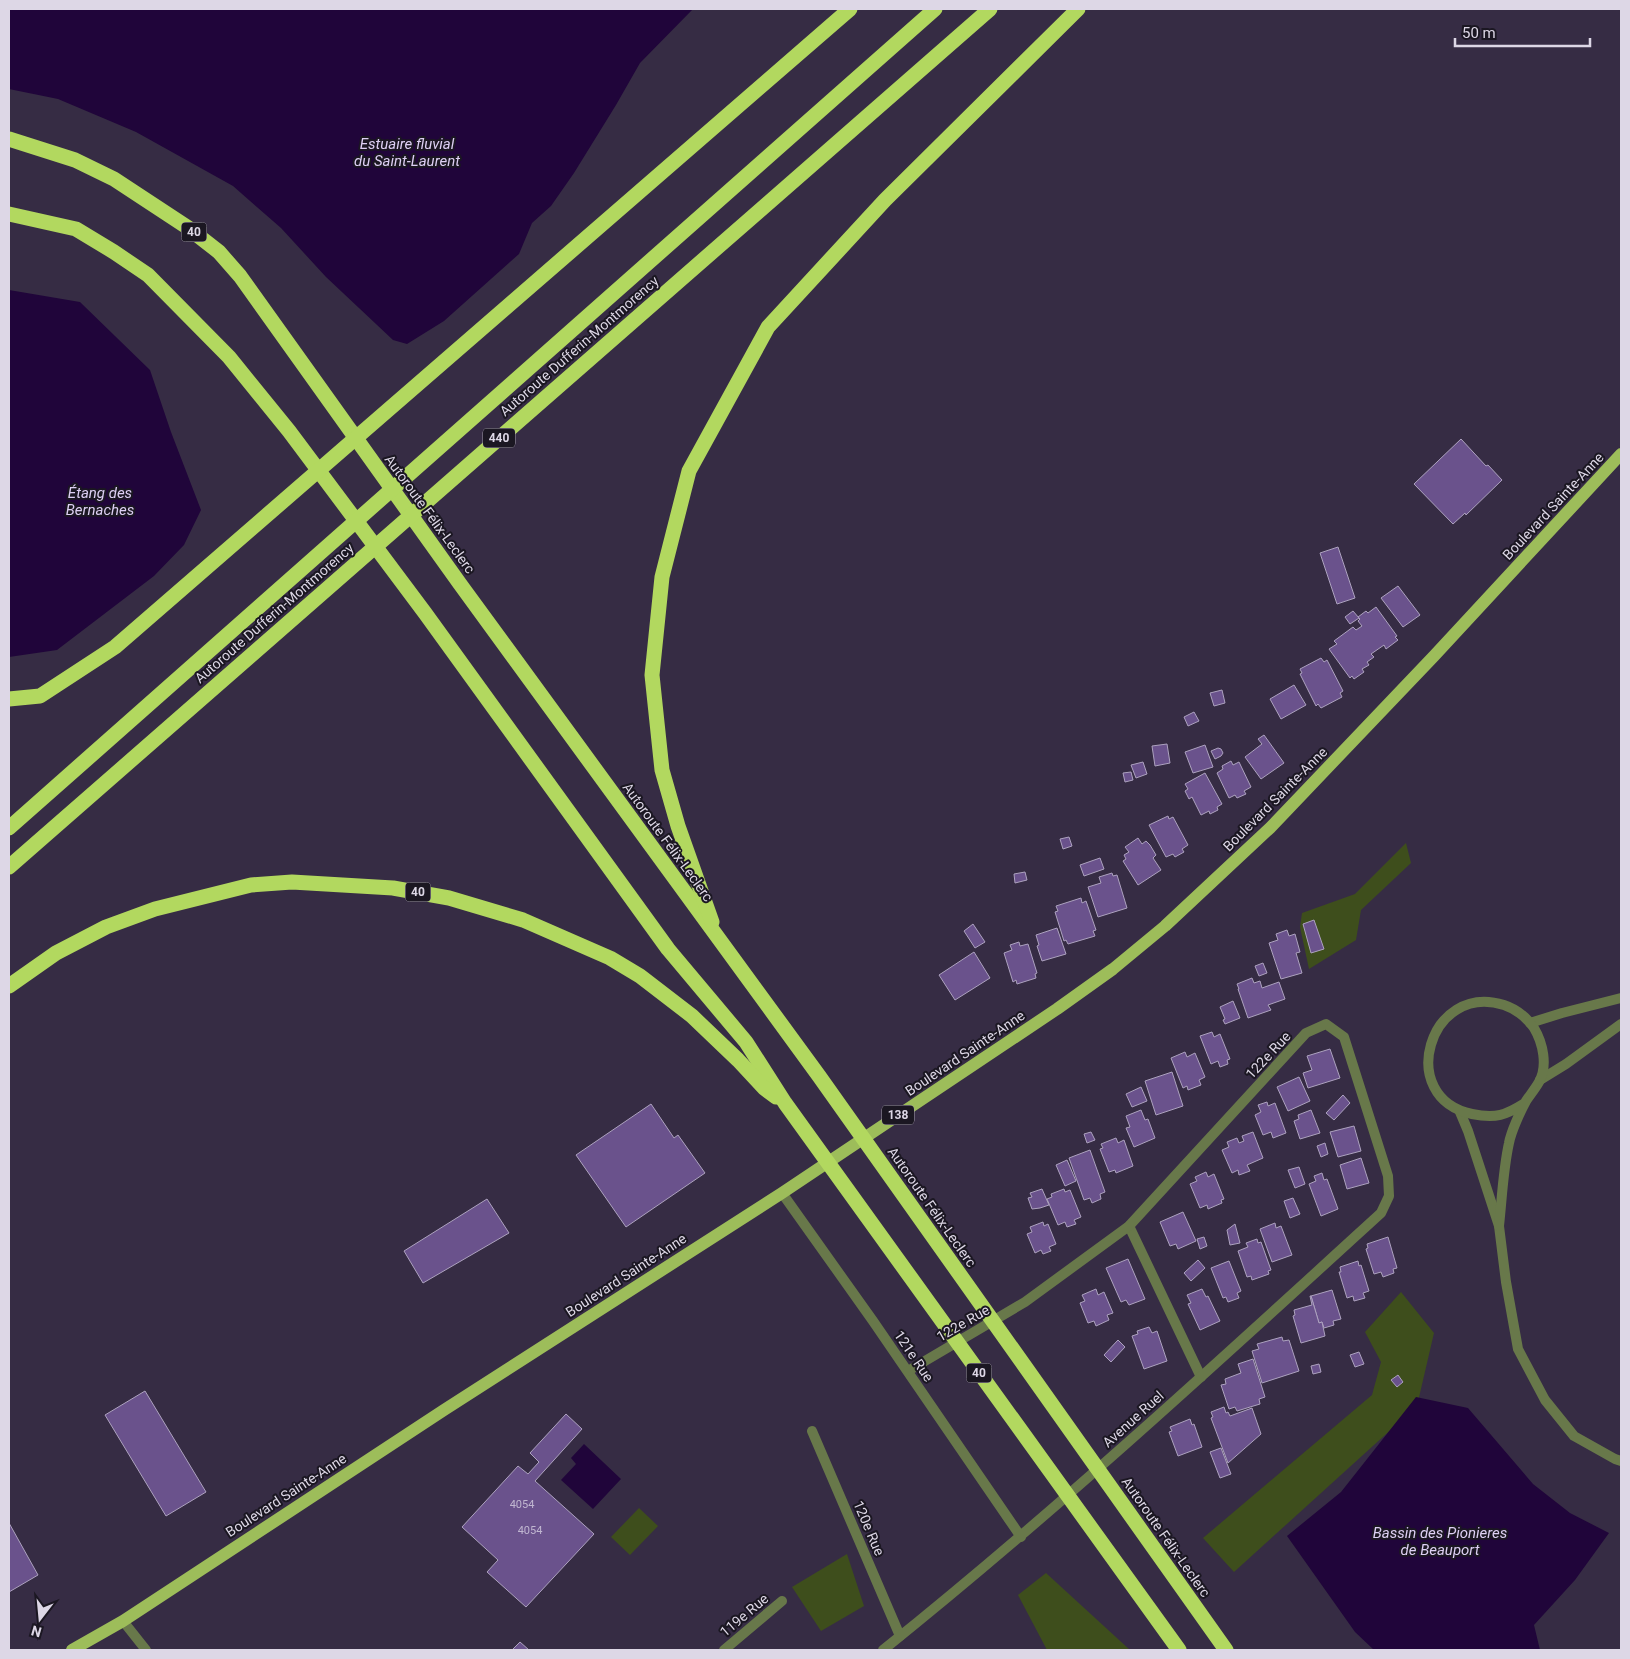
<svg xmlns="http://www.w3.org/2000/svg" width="1630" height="1659" font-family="Roboto,sans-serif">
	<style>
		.green { fill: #3e4e1c }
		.water { fill: #20053a }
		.building { fill: #6a528c; stroke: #ada2bf }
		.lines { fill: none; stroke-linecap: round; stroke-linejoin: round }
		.street { stroke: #68784a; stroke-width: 10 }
		.primary { stroke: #9dbd5a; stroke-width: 12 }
		.highway { stroke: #b2d85f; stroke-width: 15 }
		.labels { text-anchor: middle; stroke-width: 4; stroke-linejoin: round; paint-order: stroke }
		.number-label { font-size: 11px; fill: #c0b6d0 }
		.shield { fill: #1b1722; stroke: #a39dab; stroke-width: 1 }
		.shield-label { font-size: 12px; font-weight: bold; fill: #ddd7e6 }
		.street-label { font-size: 14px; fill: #ddd7e6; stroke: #1b1722 }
		.water-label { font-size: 15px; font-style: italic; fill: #ddcff3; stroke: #1b1722 }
	</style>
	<rect width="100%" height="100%" fill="#362c44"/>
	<g class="green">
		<path d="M1406,843l5,20 -50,47 -5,30 -47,29 -9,-42 2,-14 53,-19z"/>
		<path d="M1401,1292l33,41 -17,73 -183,166 -31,-34 169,-143 9,-33 -16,-30z"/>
		<path d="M639,1508l19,18 -28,29 -19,-18z"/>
		<path d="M847,1554l17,52 -43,25 -29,-44z"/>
		<path d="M1046,1573l84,77h-83l-29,-55z"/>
	</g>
	<g class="water">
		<path d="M9,9h684l-53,54 -24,42 -42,68 -23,33 -19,17 -13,31 -75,67 -37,23 -14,-4 -67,-63 -45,-49 -48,-42 -97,-54 -78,-33 -49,-10z"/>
		<path d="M9,290l71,12 70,68 21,62 30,78 -17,35 -30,31 -97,74 -48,7z"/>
		<path d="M1416,1397l52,11 65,76 37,29 39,20 -34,47 -41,45 6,25h-166l-19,-18 -68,-96 54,-44z"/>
		<path d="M584,1444l37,35 -28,30 -32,-29 15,-16 -5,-6z"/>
	</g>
	<g class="building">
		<path d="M1461,439l25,27 2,-1 14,15 -36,35 -1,-2 -12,11 -39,-40z"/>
		<path d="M1338,547l17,51 -18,6 -17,-51z"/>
		<path d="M1398,586l22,29 -17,12 -22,-29z"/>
		<path d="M1376,607l21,29 -2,1 3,3 -12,9 -2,-4 -13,9 3,3 -7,5 2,3 -7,4 2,3 -10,7 -2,-3 -2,2 -21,-29 8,-5 -3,-3 19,-14 3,3 6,-4 -4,-5 2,-2 -2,-2 8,-6 2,2z"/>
		<path d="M1353,611l6,7 -9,6 -5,-7z"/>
		<path d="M1321,658l3,4 3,-2 16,31 -3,2 2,4 -21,11 -3,-4 -2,2 -16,-32 2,-1 -2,-4z"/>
		<path d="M1294,685l12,20 -25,14 -11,-20z"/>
		<path d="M1222,690l3,13 -11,3 -4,-13z"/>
		<path d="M1194,712l5,9 -11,5 -4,-9z"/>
		<path d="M1264,735l20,28 -23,16 -16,-22 17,-13 -4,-5z"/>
		<path d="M1167,744l3,19 -15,3 -3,-20z"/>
		<path d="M1205,745l8,22 -20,6 -8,-21z"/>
		<path d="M1218,748l3,1 2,4 -2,3 -6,3 -4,-8z"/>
		<path d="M1231,761l2,4 6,-3 12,25 -7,4 2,3 -9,4 -2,-3 -6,3 -12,-25 6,-4 -1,-3z"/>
		<path d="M1143,762l4,12 -11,4 -5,-13z"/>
		<path d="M1131,772l2,8 -8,2 -2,-9z"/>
		<path d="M1205,773l17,31 -5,3 1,3 -8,4 -1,-3 -8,4 -9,-18 -3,2 -4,-8 3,-2 -3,-5z"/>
		<path d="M1168,816l1,3 4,-2 15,28 -6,4 2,3 -9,5 -2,-3 -7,3 -17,-32z"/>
		<path d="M1069,837l3,9 -9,3 -3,-10z"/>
		<path d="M1138,838l4,6 4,-3 4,4 6,10 -3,3 8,12 -23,15 -15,-24 3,-2 -2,-4 5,-3 -4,-5z"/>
		<path d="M1100,858l4,11 -20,7 -4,-11z"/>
		<path d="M1025,872l2,8 -12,3 -1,-9z"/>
		<path d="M1112,873l1,3 4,-1 10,33 -29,9 -10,-30 13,-4 -2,-6z"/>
		<path d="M1081,898l1,5 4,-2 10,29 -3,1 2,5 -27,8 -2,-4 -2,1 -9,-29 3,-1 -2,-5z"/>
		<path d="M1314,920l10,29 -13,4 -8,-29z"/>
		<path d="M973,924l12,18 -10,6 -11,-17z"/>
		<path d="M1057,928l9,26 -24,7 -5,-15 2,-1 -3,-10z"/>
		<path d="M1287,930l2,6 6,-2 5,18 -4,1 6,20 -21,6 -12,-36 9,-3 -2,-6z"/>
		<path d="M1019,942l1,4 8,-2 9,29 -2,1 1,4 -19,6 -1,-4 -3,2 -9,-29 8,-3 -2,-5z"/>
		<path d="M974,952l16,26 -35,22 -16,-25z"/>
		<path d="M1263,963l4,10 -8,3 -4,-10z"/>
		<path d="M1252,978l2,5 6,-2 2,7 17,-6 6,17 -17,6 3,5 -23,8 -10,-29h1l-2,-5z"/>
		<path d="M1233,1001l7,17 -15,6 -2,-4 2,-1 -5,-12z"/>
		<path d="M1212,1032l2,5 6,-3 10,25 -3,1 1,4 -8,3 -2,-6 -7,3 -11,-28z"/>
		<path d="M1330,1049l10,29 -32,10 -5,-15 9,-3 -5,-14z"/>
		<path d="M1185,1052l2,5 8,-4 10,24 -6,3 2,5 -13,5 -1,-4 -4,2 -12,-30z"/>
		<path d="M1172,1072l11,34 -27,9 -11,-34z"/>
		<path d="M1299,1077l11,24 -22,10 -11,-24z"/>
		<path d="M1141,1087l6,14 -15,6 -6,-13z"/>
		<path d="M1343,1095l7,8 -16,17 -8,-7z"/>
		<path d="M1267,1102l1,4 7,-3 11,30 -13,5 -2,-6 -8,3 -8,-20 6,-3 -3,-7z"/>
		<path d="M651,1104l23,34 4,-3 27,38 -79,54 -50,-72z"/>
		<path d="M1141,1110l4,10 3,-1 7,19 -21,9 -8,-19 4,-1 -4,-11z"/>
		<path d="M1311,1110l9,23 -20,6 -6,-18 5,-2 -1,-4z"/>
		<path d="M1354,1126l7,25 -23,6 -8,-25z"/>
		<path d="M1091,1132l4,8 -8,3 -3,-9z"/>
		<path d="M1253,1132l10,26 -16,7 3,6 -11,4 -1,-5 -6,3 -10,-23 7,-3 -2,-5 10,-4 2,5 5,-2 -2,-5z"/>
		<path d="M1116,1138l2,5 6,-3 9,26 -17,7 -1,-3 -6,2 -9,-23 3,-1 -2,-4z"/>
		<path d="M1325,1143l3,11 -7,3 -4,-11z"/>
		<path d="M1090,1150l15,42 -5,2 1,5 -9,4 -2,-5 -6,2 -15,-42z"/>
		<path d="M1361,1158l8,25 -22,6 -7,-24z"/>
		<path d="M1067,1160l9,21 -11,5 -9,-21z"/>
		<path d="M1299,1167l6,17 -10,4 -7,-18z"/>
		<path d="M1206,1172l2,5 6,-3 10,25 -3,1 1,3 -14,6 -1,-4 -7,3 -10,-24 7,-3 -2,-4z"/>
		<path d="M1322,1173l2,7 3,-1 11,30 -17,7 -12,-32 7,-3 -2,-5z"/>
		<path d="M1042,1189l7,16 -9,3 -8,1 -4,-11 4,-1 -2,-4z"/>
		<path d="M1064,1189l1,3 5,-2 11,27 -7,3 2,4 -9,3 -2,-5 -7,3 -11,-26 5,-2 -1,-3z"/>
		<path d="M1293,1198l7,16 -10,4 -6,-17z"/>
		<path d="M487,1199l22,34 -86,50 -19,-32z"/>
		<path d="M1183,1212l13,29 -18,8 -2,-5 -6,2 -10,-24z"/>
		<path d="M1043,1222l1,4 4,-2 8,20 -7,3 2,4 -8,3 -2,-4 -6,3 -8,-19 5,-2 -2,-5z"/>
		<path d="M1275,1223l1,5 5,-2 11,29 -20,7 -12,-33z"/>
		<path d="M1235,1224l5,19 -10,2 -3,-15z"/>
		<path d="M1204,1237l3,9 -7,3 -3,-10z"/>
		<path d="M1388,1237l9,31 -4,1 1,4 -11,4 -2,-5 -7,2 -8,-25 2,-1 -1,-4z"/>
		<path d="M1257,1239l1,4 3,-1 10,28 -3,1 1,3 -17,6 -1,-4 -4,1 -9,-26 10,-4 -2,-4z"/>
		<path d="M1128,1259l17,40 -16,6 -3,-5 -5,2 -15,-34z"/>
		<path d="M1198,1260l7,8 -14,13 -7,-8z"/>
		<path d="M1229,1261l12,30 -4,2 2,5 -11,4 -2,-5 -3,1 -12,-30z"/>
		<path d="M1358,1261l1,5 2,-1 8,26 -6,2 2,5 -11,3 -1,-5 -6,2 -8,-26h2l-1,-5z"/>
		<path d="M1096,1289l2,6 6,-3 9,21 -6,2 2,5 -13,6 -2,-5 -6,2 -8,-20 5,-2 -3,-6z"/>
		<path d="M1202,1289l4,8 2,-1 12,25 -20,9 -12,-26 3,-1 -4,-8z"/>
		<path d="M1332,1290l9,29 -8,2 1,4 -10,3 -2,-6 -3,1 -8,-27z"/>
		<path d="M1310,1296h1l8,27 3,-1 3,14 -24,7 -8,-27 2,-1 -1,-5 18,-5z"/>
		<path d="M1149,1327l3,6 5,-2 10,30 -23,8 -12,-33 6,-2 -1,-3z"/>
		<path d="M1282,1337l1,4 6,-1 10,31 -37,12 -10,-32 7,-2 -2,-5z"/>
		<path d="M1118,1340l7,7 -14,15 -7,-7z"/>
		<path d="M1359,1352l5,12 -9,3 -5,-12z"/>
		<path d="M1253,1359l12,38 -6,2 1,5 -23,7 -2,-4 -6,2 -8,-24 5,-1 -1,-5 16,-6 -3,-9z"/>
		<path d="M1319,1364l2,8 -8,2 -2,-8z"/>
		<path d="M1398,1375l5,7 -6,5 -6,-7z"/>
		<path d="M145,1391l61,101 -40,24 -61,-101z"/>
		<path d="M1224,1407l2,6 2,-1 2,4 22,-8 9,26 -33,29 -17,-45 2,-1 -2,-5z"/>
		<path d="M566,1414l16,15 -47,52 59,53 -68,73 -39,-35 11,-12 -36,-33 56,-61 10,8 11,-12 -9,-9z"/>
		<path d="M1190,1419l2,6 2,-1 8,23 -24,9 -9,-24 3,-1 -2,-4z"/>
		<path d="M1221,1448l10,26 -11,4 -10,-26z"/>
		<path d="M9,1523l29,52 -29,17z"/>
		<path d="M520,1642l9,8h-17z"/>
	</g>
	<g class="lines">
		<g class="street">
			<path d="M1530,1023l32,-10 59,-15"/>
			<path d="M1540,1080l26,-16 55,-40"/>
			<path d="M1460,1112l8,19 31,95 7,56 12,67 27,51 29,36 41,23 6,2"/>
			<path d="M782,1193l91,128 148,216"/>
			<path d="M1129,1226l72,151"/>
			<path d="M1499,1226c3,-27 4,-56 10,-83 2,-11 11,-31 17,-42 4,-6 9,-12 13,-19 9,-16 4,-39 -5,-54 -7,-10 -18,-19 -30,-23 -75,-24 -109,93 -32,109 24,5 34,1 53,-11"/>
			<path d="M812,1431l88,205"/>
			<path d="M123,1621l23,29"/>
			<path d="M724,1650l58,-49"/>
			<path d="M883,1650c172,-138 335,-288 498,-437l8,-17 -1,-20 -44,-139 -18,-13 -20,9 -177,193 -104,76 -117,69"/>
		</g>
		<path class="primary" d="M72,1650l51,-29 321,-211 338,-217 275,-184 56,-40 52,-43 105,-98 164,-172 187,-202"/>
		<g class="highway">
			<path d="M9,139l66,21 39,19 73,48 32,25 21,24 220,308 359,492 407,574"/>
			<path d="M9,214l67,15 38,23 34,23 81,82 60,74 136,182 243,336 78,93 39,61 394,547"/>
			<path d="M9,699l31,-3 75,-49 735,-638"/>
			<path d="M9,828l926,-819"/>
			<path d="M9,867l981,-858"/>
			<path d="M712,922l-34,-96 -16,-56 -10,-95 10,-98 27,-106 79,-144 117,-127 193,-191"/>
			<path d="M9,986l47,-33 50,-26 49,-18 96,-24 41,-3 101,6 56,10 74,22 87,38 30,18 52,40 46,44 26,28 12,9"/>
		</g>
	</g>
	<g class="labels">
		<g class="number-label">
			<text x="522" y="1508">4054</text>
			<text x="530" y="1534">4054</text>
		</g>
		<g class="shield">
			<rect x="181.5" y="222.5" width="25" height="19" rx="4"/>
			<rect x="483" y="428.5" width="32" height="19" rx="4"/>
			<rect x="405.5" y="882.5" width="25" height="19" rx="4"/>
			<rect x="882" y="1105.5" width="32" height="19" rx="4"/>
			<rect x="966.5" y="1363.5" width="25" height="19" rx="4"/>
		</g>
		<g class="shield-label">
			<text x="194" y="236">40</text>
			<text x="499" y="442">440</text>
			<text x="418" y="896">40</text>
			<text x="898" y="1119">138</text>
			<text x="979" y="1377">40</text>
		</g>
		<g class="street-label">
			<text transform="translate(579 346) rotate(-41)" y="5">Autoroute Dufferin-Montmorency</text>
			<text transform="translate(1553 506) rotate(-47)" y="5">Boulevard Sainte-Anne</text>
			<text transform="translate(430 514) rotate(54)" y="5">Autoroute Félix-Leclerc</text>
			<text transform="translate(274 613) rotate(-41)" y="5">Autoroute Dufferin-Montmorency</text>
			<text transform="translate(1275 799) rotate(-45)" y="5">Boulevard Sainte-Anne</text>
			<text transform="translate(668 842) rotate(54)" y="5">Autoroute Félix-Leclerc</text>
			<text transform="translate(965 1053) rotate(-34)" y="5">Boulevard Sainte-Anne</text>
			<text transform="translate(1268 1055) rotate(-47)" y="5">122e Rue</text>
			<text transform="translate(932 1207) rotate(55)" y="5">Autoroute Félix-Leclerc</text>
			<text transform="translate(626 1275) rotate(-33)" y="5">Boulevard Sainte-Anne</text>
			<text transform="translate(963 1323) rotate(-30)" y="5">122e Rue</text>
			<text transform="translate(914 1356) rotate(56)" y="5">121e Rue</text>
			<text transform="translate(1133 1419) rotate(-42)" y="5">Avenue Ruel</text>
			<text transform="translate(286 1495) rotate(-33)" y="5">Boulevard Sainte-Anne</text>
			<text transform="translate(869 1528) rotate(67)" y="5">120e Rue</text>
			<text transform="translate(1166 1537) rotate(55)" y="5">Autoroute Félix-Leclerc</text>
			<text transform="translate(744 1615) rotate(-40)" y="5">119e Rue</text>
		</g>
		<g class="water-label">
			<text x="407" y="149">Estuaire fluvial<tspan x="407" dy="17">du Saint-Laurent</tspan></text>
			<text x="100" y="498">Étang des<tspan x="100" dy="17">Bernaches</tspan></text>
			<text x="1440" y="1538">Bassin des Pionieres<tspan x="1440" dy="17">de Beauport</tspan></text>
		</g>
	</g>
	<rect width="1630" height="1659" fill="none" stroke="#ddd7e6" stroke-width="20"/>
	<g transform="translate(40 1619) rotate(196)" stroke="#1b1722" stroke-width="4" paint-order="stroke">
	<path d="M0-4L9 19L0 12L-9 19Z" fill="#ddd7e6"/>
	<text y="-8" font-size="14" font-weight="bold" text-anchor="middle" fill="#ddd7e6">N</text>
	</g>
	<path d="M1455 38v8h135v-8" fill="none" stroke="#ddd7e6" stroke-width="2.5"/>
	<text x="1462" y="38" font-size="15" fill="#ddd7e6" stroke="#1b1722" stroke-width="4" paint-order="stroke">50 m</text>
</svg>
